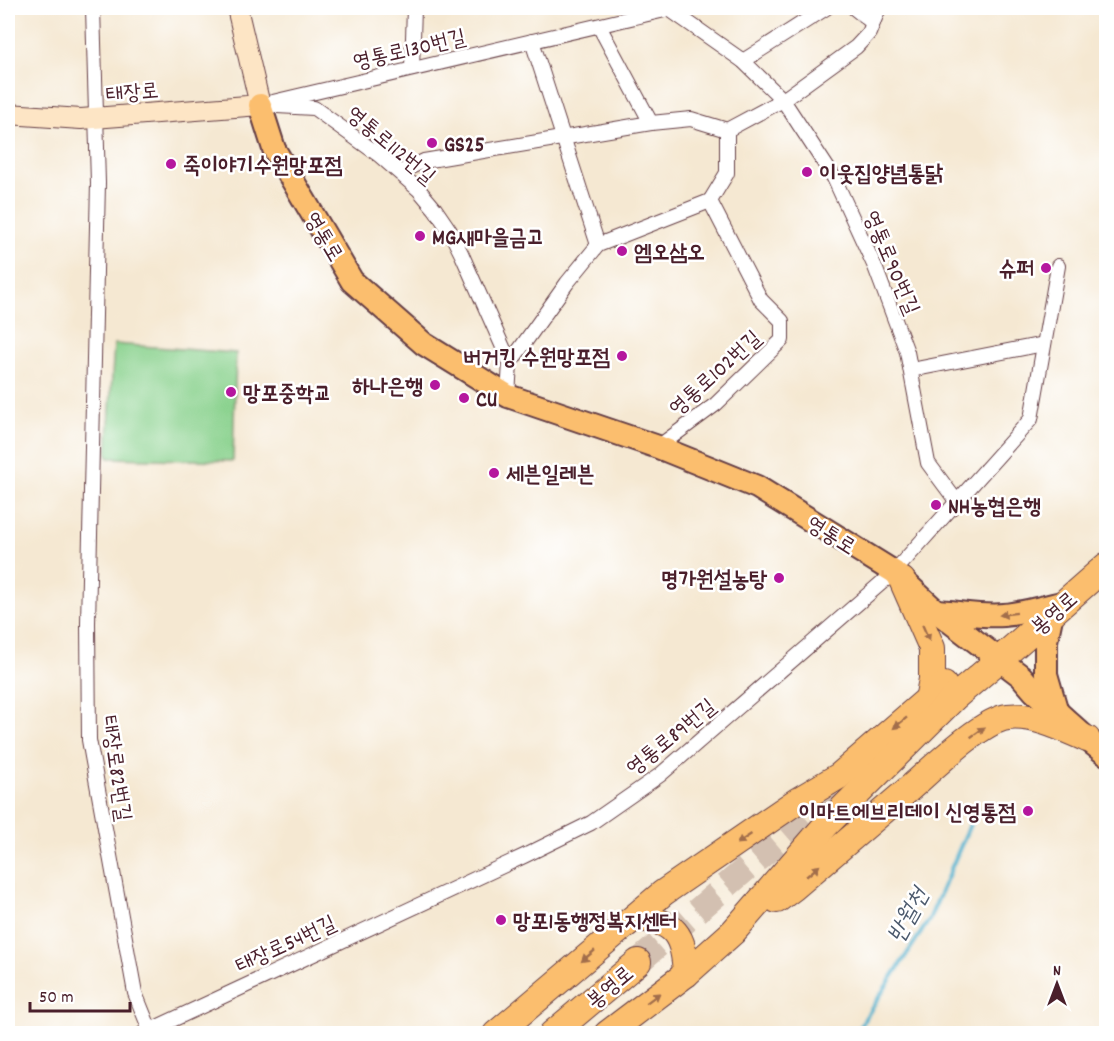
<svg xmlns="http://www.w3.org/2000/svg" width="1114" height="1041" font-family="Dekko,'Poor Story',sans-serif">
	<style>
		.green { fill: #8ad28e; stroke: #6a785c; stroke-width: 1.5 }
		.lines { fill: none; stroke-linecap: round; stroke-linejoin: round }
		.stream { stroke: #50b2cf; stroke-width: 4 }
		.highway-tunnel { stroke: #d3c0b1; stroke-width: 26; stroke-dasharray: 26 13; stroke-linecap: butt }
		.street-casing { stroke: #643d44; stroke-width: 16 }
		.secondary-casing { stroke: #643d44; stroke-width: 22 }
		.primary-casing { stroke: #643d44; stroke-width: 26 }
		.highway-casing { stroke: #643d44; stroke-width: 28 }
		.street { stroke: #fff; stroke-width: 14 }
		.secondary { stroke: #fde5c5; stroke-width: 20 }
		.primary { stroke: #fbbe6e; stroke-width: 22 }
		.highway { stroke: #fbbe6e; stroke-width: 26 }
		.oneway { fill: #a26e4c }
		.poi-dot { fill: #b5179e; stroke: #fff; stroke-width: 2 }
		.labels { text-anchor: middle; stroke-width: 5; stroke-linejoin: round; paint-order: stroke }
		.street-label { font-size: 22px; fill: #4a1f2b; stroke: #fff }
		.poi-label { font-size: 22px; font-weight: bold; fill: #4a1f2b; stroke: #fff; text-anchor: start }
		.water-label { font-size: 24px; font-style: italic; fill: #4c5a6d; stroke: #fff }
	</style>
	<rect width="100%" height="100%" fill="#fff"/>
	<filter id="ink" filterUnits="userSpaceOnUse"><feTurbulence type="fractalNoise" baseFrequency=".0167" numOctaves="2"/><feDisplacementMap in="SourceGraphic" scale="12" xChannelSelector="R" yChannelSelector="G"/><feConvolveMatrix kernelMatrix="1 2 1 2 8 2 1 2 1" color-interpolation-filters="sRGB"/></filter>
	<filter id="wash" filterUnits="userSpaceOnUse"><feTurbulence type="fractalNoise" baseFrequency=".008" numOctaves="4" result="noise"/><feDisplacementMap in="SourceGraphic" scale="24" xChannelSelector="R" yChannelSelector="G"/><feGaussianBlur stdDeviation="1.35" result="paint"/><feColorMatrix in="noise" values="0 0 0 0 0 0 0 0 0 0 0 0 0 0 0 0 0 1.4 0 .05"/><feComposite in="paint" operator="in"/></filter>
	<g filter="url(#wash)">
		<rect width="100%" height="100%" fill="#f5e8d2"/>
		<path class="green" d="M114,344l122,9 -3,108 -124,-3 -2,-3z"/>
		<g class="lines">
			<path class="stream" d="M855,1034l74,-114 48,-112"/>
		</g>
	</g>
	<g filter="url(#ink)">
		<g class="lines">
			<path class="highway-tunnel" d="M638,962l220,-190"/>
			<defs>
				<g id="street">
					<path d="M93,8l5,175 -10,440 1,117 46,253 15,37"/>
					<path d="M854,8l19,15"/>
					<path d="M669,9l74,52 40,39 51,78 41,89 32,85 21,111 29,39"/>
					<path d="M599,26l52,97"/>
					<path d="M532,41l66,204"/>
					<path d="M743,61l83,-53"/>
					<path d="M412,69l2,-61"/>
					<path d="M260,105l409,-96 3,-1"/>
					<path d="M277,106l37,2 65,47 40,35 16,19 15,22 12,24 48,108"/>
					<path d="M400,172l24,-11 227,-38 40,-4 36,11 56,-30 73,-53 13,-14 10,-25"/>
					<path d="M911,370l133,-26"/>
					<path d="M508,396l2,-33 57,-80 31,-38 112,-44"/>
					<path d="M658,447l58,-43 66,-64v-19l-21,-21 -51,-99 17,-28v-43"/>
					<path d="M142,1034l382,-178 67,-33 69,-48 234,-203 137,-153 27,-153"/>
				</g>
				<path id="secondary" d="M8,114l73,5 179,-14 -23,-97"/>
				<g id="primary">
					<path d="M260,105l14,44 78,132 72,63 84,52 150,51 99,40 137,85 42,39 85,65 13,15 53,48 19,15"/>
					<path d="M936,611c22,1 46,6 68,4 21,-2 41,-8 61,-13"/>
					<path d="M1052,613l-6,28v33l11,38"/>
				</g>
				<g id="highway">
					<path d="M902,580l30,68v31l-4,21"/>
					<path d="M777,900l16,-12c36,-31 73,-62 109,-93 23,-19 78,-75 106,-78 27,-3 56,12 79,22"/>
					<path d="M626,924l9,-6c40,2 49,17 51,56"/>
					<path d="M496,1034l167,-141 134,-92 42,-25 105,-91"/>
					<path d="M552,1034l86,-72"/>
					<path d="M607,1034l79,-60 47,-42 93,-107 129,-128 45,-38 106,-93"/>
				</g>
			</defs>
			<use href="#street" class="street-casing"/>
			<use href="#secondary" class="secondary-casing"/>
			<use href="#primary" class="primary-casing"/>
			<use href="#highway" class="highway-casing"/>
			<use href="#street" class="street"/>
			<use href="#secondary" class="secondary"/>
			<use href="#primary" class="primary"/>
			<use href="#highway" class="highway"/>
		</g>
		<defs><path id="oneway-solid" d="M-6-.8H1V-3.2L6.5 0L1 3.2V.8H-6Z" transform="scale(1.5)"/></defs>
		<g class="oneway">
			<use href="#oneway-solid" transform="translate(1008 614) rotate(173)"/>
			<use href="#oneway-solid" transform="translate(926 633) rotate(66)"/>
			<use href="#oneway-solid" transform="translate(900 723) rotate(141)"/>
			<use href="#oneway-solid" transform="translate(978 732) rotate(-35)"/>
			<use href="#oneway-solid" transform="translate(744 839) rotate(146)"/>
			<use href="#oneway-solid" transform="translate(813 871) rotate(-40)"/>
			<use href="#oneway-solid" transform="translate(588 956) rotate(140)"/>
			<use href="#oneway-solid" transform="translate(653 998) rotate(-37)"/>
		</g>
	</g>
	<g class="poi-dot">
		<circle cx="432" cy="143" r="6"/>
		<circle cx="171" cy="164" r="6"/>
		<circle cx="807" cy="172" r="6"/>
		<circle cx="420" cy="236" r="6"/>
		<circle cx="622" cy="251" r="6"/>
		<circle cx="1046" cy="268" r="6"/>
		<circle cx="622" cy="356" r="6"/>
		<circle cx="435" cy="385" r="6"/>
		<circle cx="231" cy="392" r="6"/>
		<circle cx="464" cy="398" r="6"/>
		<circle cx="494" cy="473" r="6"/>
		<circle cx="936" cy="505" r="6"/>
		<circle cx="779" cy="578" r="6"/>
		<circle cx="1028" cy="811" r="6"/>
		<circle cx="501" cy="920" r="6"/>
	</g>
	<g class="labels">
		<g class="street-label">
			<text transform="translate(409 48) rotate(-13)" y="8">영통로130번길</text>
			<text transform="translate(132 91) rotate(-5)" y="8">태장로</text>
			<text transform="translate(392 144) rotate(40)" y="8">영통로112번길</text>
			<text transform="translate(325 236) rotate(59)" y="8">영통로</text>
			<text transform="translate(893 262) rotate(67)" y="8">영통로90번길</text>
			<text transform="translate(714 372) rotate(-42)" y="8">영통로102번길</text>
			<text transform="translate(832 534) rotate(32)" y="8">영통로</text>
			<text transform="translate(1053 612) rotate(-41)" y="8">봉영로</text>
			<text transform="translate(670 736) rotate(-39)" y="8">영통로89번길</text>
			<text transform="translate(118 768) rotate(82)" y="8">태장로82번길</text>
			<text transform="translate(285 943) rotate(-25)" y="8">태장로54번길</text>
			<text transform="translate(609 986) rotate(-40)" y="8">봉영로</text>
		</g>
		<g class="poi-label">
			<text x="444" y="151">GS25</text>
			<text x="183" y="172">죽이야기수원망포점</text>
			<text x="819" y="180">이웃집양념통닭</text>
			<text x="432" y="244">MG새마을금고</text>
			<text x="634" y="259">엠오삼오</text>
			<text x="1034" y="276" text-anchor="end">슈퍼</text>
			<text x="610" y="364" text-anchor="end">버거킹 수원망포점</text>
			<text x="423" y="393" text-anchor="end">하나은행</text>
			<text x="243" y="400">망포중학교</text>
			<text x="476" y="406">CU</text>
			<text x="506" y="481">세븐일레븐</text>
			<text x="948" y="513">NH농협은행</text>
			<text x="767" y="586" text-anchor="end">명가원설농탕</text>
			<text x="1016" y="819" text-anchor="end">이마트에브리데이 신영통점</text>
			<text x="513" y="928">망포1동행정복지센터</text>
		</g>
		<g class="water-label">
			<text transform="translate(907 915) rotate(-61)" y="8">반월천</text>
		</g>
	</g>
	<rect width="1114" height="1041" fill="none" stroke="#fff" stroke-width="30"/>
	<g transform="translate(1057 984)" stroke="#ffffff" stroke-width="4.5" paint-order="stroke">
	<path d="M0-4.5L10 22L0 15L-10 22Z" fill="#4a1f2b"/>
	<text y="-9" font-size="16" font-weight="bold" text-anchor="middle" fill="#4a1f2b">N</text>
	</g>
	<path d="M30 1002v9h100v-9" fill="none" stroke="#4a1f2b" stroke-width="3"/>
	<text x="39" y="1002" font-size="18" fill="#4a1f2b" stroke="#ffffff" stroke-width="4.5" paint-order="stroke">50 m</text>
</svg>
